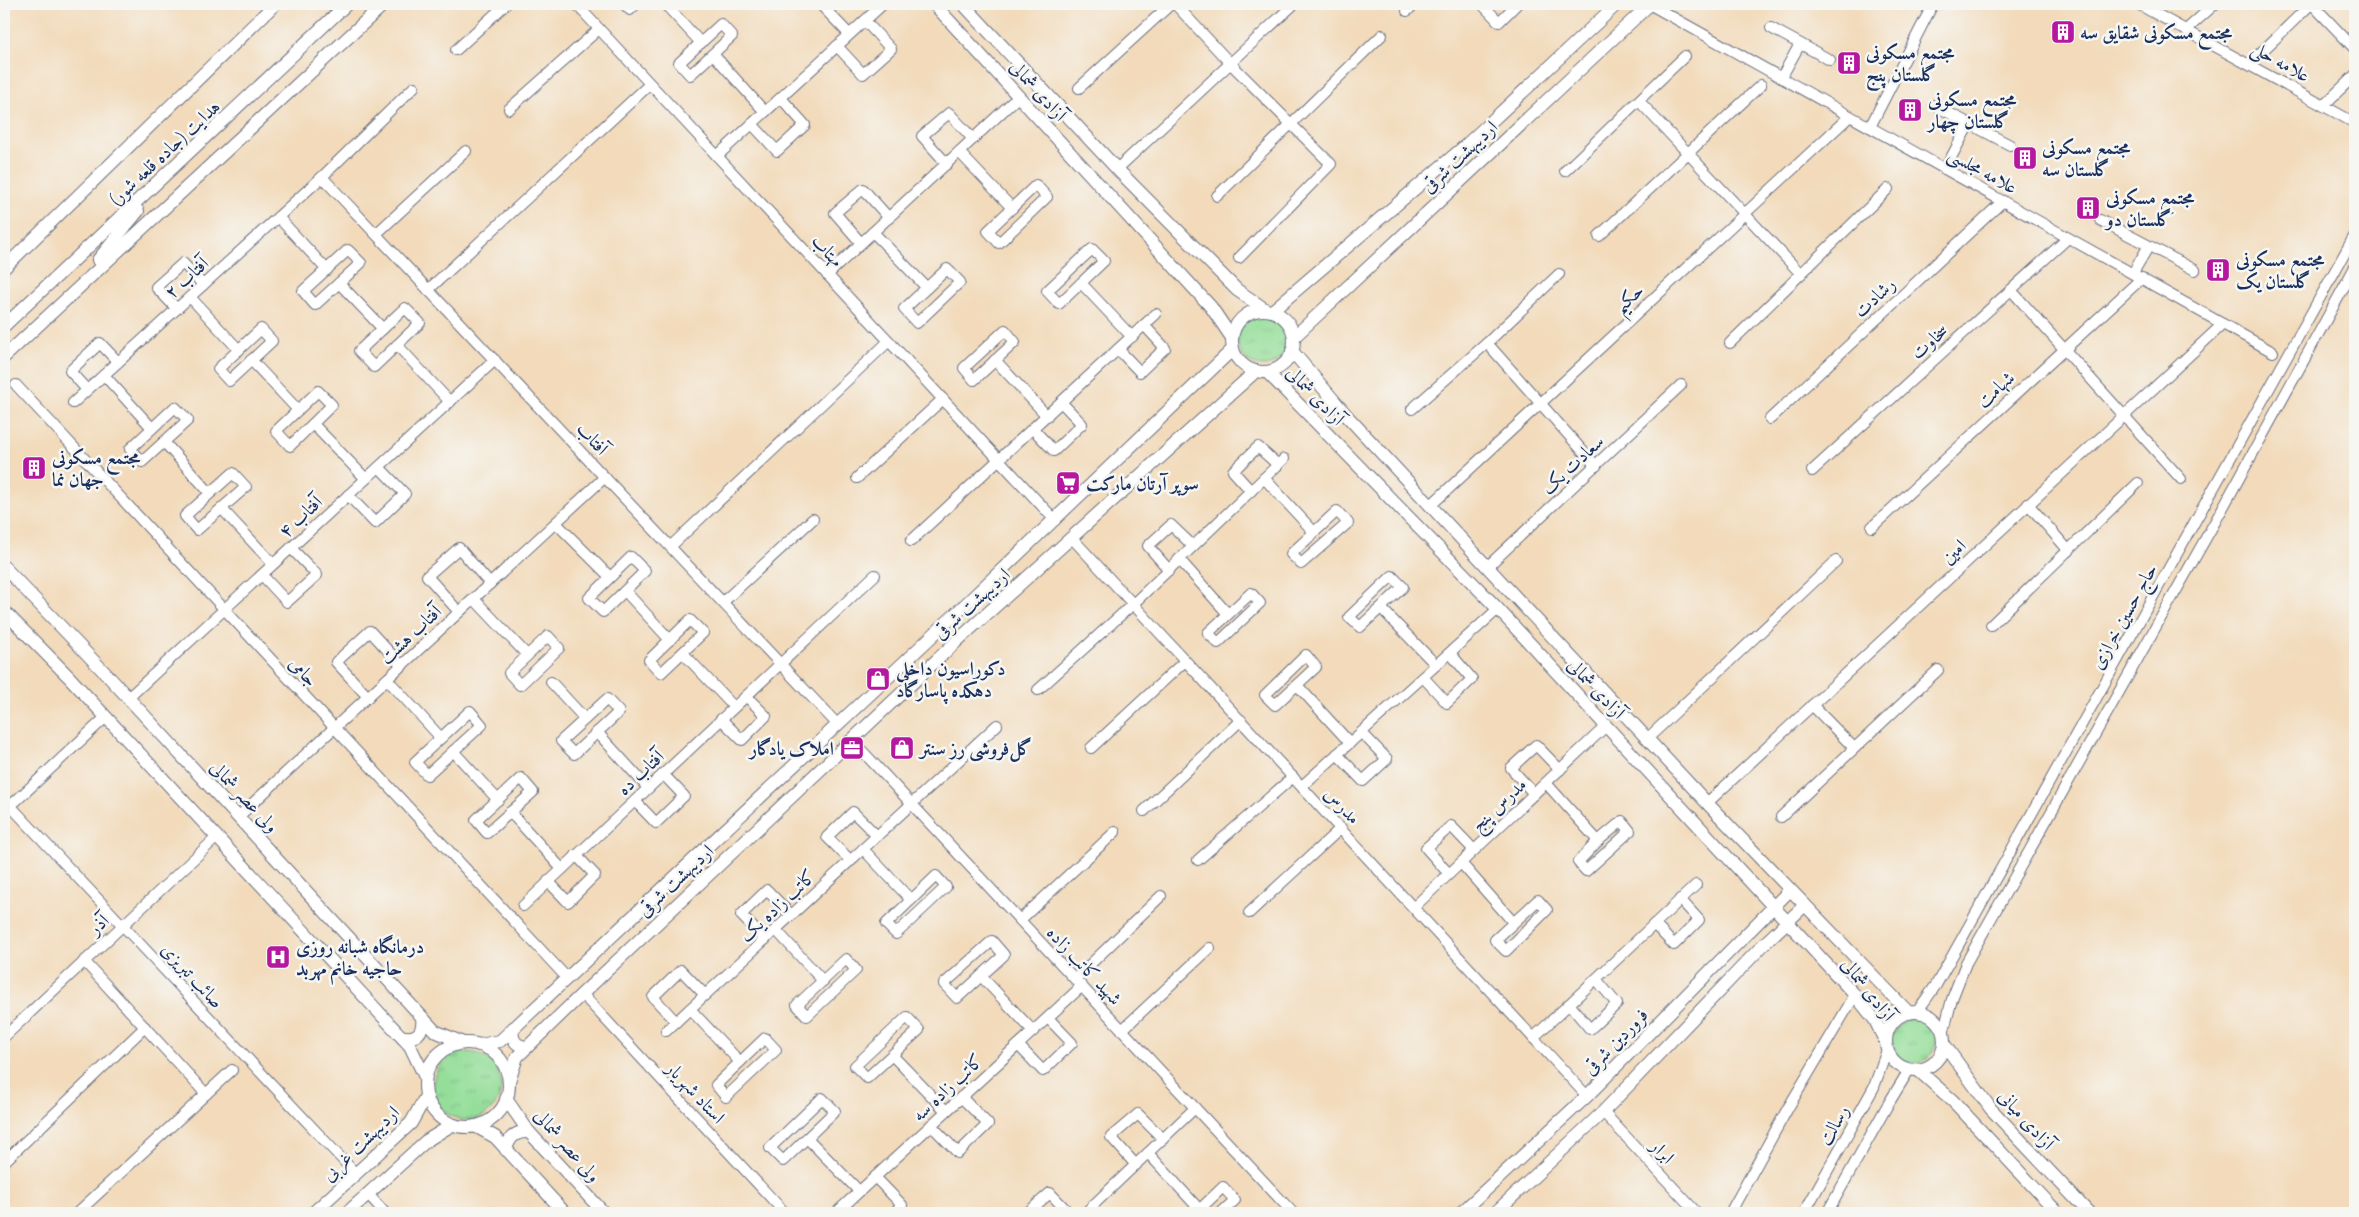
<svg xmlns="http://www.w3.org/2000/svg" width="2359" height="1217" font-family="'IM FELL English',Amiri,serif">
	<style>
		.grass { fill: url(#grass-tufts); stroke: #58867c }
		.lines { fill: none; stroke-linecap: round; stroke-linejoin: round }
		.minor-casing { stroke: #666b7e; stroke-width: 12 }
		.major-casing { stroke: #666b7e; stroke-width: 14 }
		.minor { stroke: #fff; stroke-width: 10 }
		.major { stroke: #fff; stroke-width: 12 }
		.labels { text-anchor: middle; stroke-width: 5; stroke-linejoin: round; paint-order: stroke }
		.poi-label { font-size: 19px; font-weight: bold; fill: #1b2f5e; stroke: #f6f6f2; text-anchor: start }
		.street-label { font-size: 19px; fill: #1b2f5e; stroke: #f6f6f2 }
	</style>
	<defs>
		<pattern id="grass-tufts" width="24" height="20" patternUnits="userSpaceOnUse" patternTransform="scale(1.25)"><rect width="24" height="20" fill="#95de9a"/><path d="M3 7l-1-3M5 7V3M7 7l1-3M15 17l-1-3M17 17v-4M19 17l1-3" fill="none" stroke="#80bf87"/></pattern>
	</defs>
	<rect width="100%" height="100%" fill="#f6f6f2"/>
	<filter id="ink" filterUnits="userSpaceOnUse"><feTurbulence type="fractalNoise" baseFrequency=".02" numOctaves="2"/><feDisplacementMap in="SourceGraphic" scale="10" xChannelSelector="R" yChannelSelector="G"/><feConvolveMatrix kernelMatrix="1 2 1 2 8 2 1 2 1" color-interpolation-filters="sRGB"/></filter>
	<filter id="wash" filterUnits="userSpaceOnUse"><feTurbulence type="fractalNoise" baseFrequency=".0096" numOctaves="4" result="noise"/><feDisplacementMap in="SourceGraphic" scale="20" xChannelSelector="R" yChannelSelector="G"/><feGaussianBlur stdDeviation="1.12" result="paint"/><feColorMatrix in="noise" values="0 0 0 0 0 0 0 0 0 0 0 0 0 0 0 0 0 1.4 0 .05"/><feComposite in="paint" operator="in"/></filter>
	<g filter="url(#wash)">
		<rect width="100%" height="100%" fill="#f2daba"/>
		<g class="grass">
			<circle cx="1263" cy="341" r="25"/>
			<circle cx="1914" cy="1041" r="22"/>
			<circle cx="467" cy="1086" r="34"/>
		</g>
	</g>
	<g filter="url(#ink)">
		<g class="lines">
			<defs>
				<g id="minor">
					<path d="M576,4l479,516"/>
					<path d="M624,4l6,6 6,-6"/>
					<path d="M665,4l36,39"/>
					<path d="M820,4l29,30"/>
					<path d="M1175,4l55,59 101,101 -92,94"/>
					<path d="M1482,4l17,18 18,-18"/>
					<path d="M1649,4l624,348"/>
					<path d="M2138,4l215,118"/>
					<path d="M2312,4l43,45"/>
					<path d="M1407,11l8,-7"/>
					<path d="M721,24l11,12 -42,39 -11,-12z"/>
					<path d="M1771,28l59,32"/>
					<path d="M2186,30l29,-26"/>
					<path d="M837,46l26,28 28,-25 -26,-28"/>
					<path d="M456,50l50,-46"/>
					<path d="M713,54l52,58"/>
					<path d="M2249,64l62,-60"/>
					<path d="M1781,78l19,-34"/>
					<path d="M1079,88l92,-84"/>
					<path d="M1639,101l162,173"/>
					<path d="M1934,105l76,40"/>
					<path d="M2324,105l31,-30"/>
					<path d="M509,109l90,-80"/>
					<path d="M752,124l25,27 28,-26 -24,-27"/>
					<path d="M1870,127l63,-123"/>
					<path d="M959,152l53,56"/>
					<path d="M717,156l166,-152"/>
					<path d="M947,164l-25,-28 27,-23 24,26"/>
					<path d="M1117,169l177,-165"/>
					<path d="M1945,169l24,-45"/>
					<path d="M1565,171l120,-115"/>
					<path d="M322,177l515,547"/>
					<path d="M1036,185l11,12 -48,46 -11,-12z"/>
					<path d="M1217,196l165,-161"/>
					<path d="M278,217l49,53"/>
					<path d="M2100,220l95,50"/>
					<path d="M873,232l54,56"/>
					<path d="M376,234l90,-83"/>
					<path d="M1599,236l162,-151"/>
					<path d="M861,243l-26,-30 28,-24 26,29"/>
					<path d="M1092,249l12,12 -45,43 -12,-13z"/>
					<path d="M348,250l13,13 -46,42 -12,-14z"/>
					<path d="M947,269l13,13 -43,41 -13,-14z"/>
					<path d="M2133,273l15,-26"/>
					<path d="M827,275l192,-179"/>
					<path d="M339,283l44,46"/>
					<path d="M1081,283l51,54"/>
					<path d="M428,290l222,-206"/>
					<path d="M2011,290l170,189"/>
					<path d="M190,297l49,53"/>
					<path d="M405,308l15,15 -46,44 -15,-16z"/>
					<path d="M177,309l-21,-22 27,-24 20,22"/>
					<path d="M261,329l11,12 -43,40 -11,-12z"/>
					<path d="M1005,330l10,12 -41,38 -10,-12z"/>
					<path d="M1487,343l109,123"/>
					<path d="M1730,343l158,-154"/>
					<path d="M397,345l53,57"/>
					<path d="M1118,349l22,23 25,-24 -21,-23"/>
					<path d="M251,360l47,50"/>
					<path d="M995,360l52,56"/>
					<path d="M104,375l48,53"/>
					<path d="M16,385l551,593"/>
					<path d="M87,390l-17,-19 30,-28 18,19"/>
					<path d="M318,391l14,14 -42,41 -14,-15z"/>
					<path d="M73,403l249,-226 92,-90"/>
					<path d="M175,407l13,13 -46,42 -12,-13z"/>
					<path d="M1412,409l75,-66 72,-69"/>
					<path d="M1770,419l233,-218"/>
					<path d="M313,424l53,55"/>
					<path d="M1033,429l21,22 28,-27 -21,-22"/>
					<path d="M164,442l46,51"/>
					<path d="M1812,471l256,-233"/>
					<path d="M233,473l13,14 -49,43 -12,-14z"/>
					<path d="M857,478l86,-79"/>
					<path d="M1264,478l50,54"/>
					<path d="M1251,491l-18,-20 25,-24 20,18"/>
					<path d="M348,495l27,28 30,-29 -26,-27"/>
					<path d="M2028,504l41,47"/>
					<path d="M1430,506l420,-390"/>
					<path d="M222,509l51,55"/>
					<path d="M1337,511l11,12 -47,41 -10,-10z"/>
					<path d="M556,523l54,54"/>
					<path d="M1872,527l270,-249"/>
					<path d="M1072,538l515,558"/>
					<path d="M911,541l245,-227"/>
					<path d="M671,546l218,-205"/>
					<path d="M631,557l14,14 -42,41 -14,-14z"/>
					<path d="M1179,559l49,55"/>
					<path d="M1487,567l194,-182"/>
					<path d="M1169,570l-21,-24 23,-21 22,21"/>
					<path d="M262,575l25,27 30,-27 -26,-27"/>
					<path d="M1392,576l11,11 -43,40 -11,-10z"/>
					<path d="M625,591l45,49"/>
					<path d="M1251,593l9,10 -42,40 -10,-10z"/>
					<path d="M474,599l53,56"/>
					<path d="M723,602l90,-83"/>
					<path d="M1381,608l55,57"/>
					<path d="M459,612l-32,-36 32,-28 31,36"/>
					<path d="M690,620l13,13 -42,40 -12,-13z"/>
					<path d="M1991,625l147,-142"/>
					<path d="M548,636l11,12 -39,37 -11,-12z"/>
					<path d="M683,653l51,54"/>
					<path d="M1306,655l10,12 -41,38 -10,-10z"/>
					<path d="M1423,677l24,26 25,-24 -22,-26"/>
					<path d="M387,679l54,59"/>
					<path d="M551,682l34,37"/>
					<path d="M1297,685l53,58"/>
					<path d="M1038,690l95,-86 151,-145"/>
					<path d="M368,697l-32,-35 34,-31 32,35"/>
					<path d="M128,698l367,-338"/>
					<path d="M607,699l12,13 -45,42 -13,-13z"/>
					<path d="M1812,705l42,43"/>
					<path d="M470,711l12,14 -55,50 -12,-13z"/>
					<path d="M721,719l21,21 24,-24 -20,-20"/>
					<path d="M597,732l51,56"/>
					<path d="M1647,739l189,-178"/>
					<path d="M852,740l441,473"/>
					<path d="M1091,748l94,-87"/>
					<path d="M453,751l45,49"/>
					<path d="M1337,754l26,27 24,-22 -25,-26"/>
					<path d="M521,778l12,14 -46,41 -11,-13z"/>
					<path d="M1546,783l52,58"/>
					<path d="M1302,786l196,-177"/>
					<path d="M1534,794l-23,-26 25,-23 24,25"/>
					<path d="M4,799l352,375"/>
					<path d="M635,801l21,22 28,-27 -21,-22"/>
					<path d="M1707,803l516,-479"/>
					<path d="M1144,811l97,-91"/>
					<path d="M4,812l102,-95"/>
					<path d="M510,812l52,57"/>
					<path d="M238,817l367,-340"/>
					<path d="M1781,817l157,-147"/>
					<path d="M1622,821l8,10 -44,40 -8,-9 20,-21z"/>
					<path d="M863,849l48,51"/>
					<path d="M1198,860l95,-83"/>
					<path d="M851,861l-24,-24 26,-25 24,24"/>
					<path d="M1461,863l52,59"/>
					<path d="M1449,874l-23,-26 25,-22 23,24"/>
					<path d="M936,876l10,11 -50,47 -10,-10z"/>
					<path d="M548,881l20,21 27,-27 -19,-20"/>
					<path d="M1538,900l9,10 -41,41 -11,-11z"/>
					<path d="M523,906l352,-331"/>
					<path d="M1414,907l192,-181"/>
					<path d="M1249,913l92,-85"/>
					<path d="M1020,920l95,-88"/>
					<path d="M1654,924l20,21 25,-25 -19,-21"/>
					<path d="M776,930l47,51"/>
					<path d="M765,940l-24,-25 26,-25 24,25"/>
					<path d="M992,941l12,14 -47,43 -13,-14z"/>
					<path d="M846,959l10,11 -49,46 -10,-11z"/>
					<path d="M84,961l122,133"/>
					<path d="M981,976l52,55"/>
					<path d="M1075,979l86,-83"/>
					<path d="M582,994l203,219"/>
					<path d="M1569,1004l21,25 27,-25 -21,-25"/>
					<path d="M690,1009l50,53"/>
					<path d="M1917,1012l19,-27 419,-750"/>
					<path d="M907,1017l12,13 -52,48 -12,-12z"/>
					<path d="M676,1022l-23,-25 28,-27 24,25"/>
					<path d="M1122,1030l88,-82"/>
					<path d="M666,1031l331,-306"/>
					<path d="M1943,1034l9,-35 14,-36 254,-450 135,-246"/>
					<path d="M4,1037l213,-200"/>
					<path d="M765,1038l11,12 -50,47 -10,-12z"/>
					<path d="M1533,1038l163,-153"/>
					<path d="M1018,1045l25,26 29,-28 -24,-25"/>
					<path d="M892,1055l54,56"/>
					<path d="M822,1098l13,13 -52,50 -13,-13z"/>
					<path d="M1603,1112l94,101"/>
					<path d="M931,1125l27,28 30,-29 -27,-27"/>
					<path d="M807,1138l52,53"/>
					<path d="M1148,1153l52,57"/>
					<path d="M4,1162l141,-135"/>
					<path d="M1136,1165l-25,-28 27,-23 25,25"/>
					<path d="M875,1177l27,28 -8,8"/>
					<path d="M368,1194l17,19"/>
					<path d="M77,1213l155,-143"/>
					<path d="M836,1213l246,-227"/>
					<path d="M1027,1213l23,-20 19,20"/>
					<path d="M1085,1213l110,-105"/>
					<path d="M1196,1213l27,-26 12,13 -14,13"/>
					<path d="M1730,1213l58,-105 67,-113"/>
					<path d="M1804,1213l70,-126 13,-37"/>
					<path d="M1827,1213l60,-107 22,-36"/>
				</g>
				<g id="major">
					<path d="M934,4l277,303 21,31"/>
					<path d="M963,4l154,165 120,121 29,20"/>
					<path d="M98,260l40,-49"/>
					<path d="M4,268l271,-264"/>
					<circle cx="1263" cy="341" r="31"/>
					<path d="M1272,311l193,-165 152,-142"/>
					<path d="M4,326l343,-322"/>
					<path d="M1294,337l356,-333"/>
					<path d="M1292,351l55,65 360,387 202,210"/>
					<path d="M4,357l380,-353"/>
					<path d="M1267,372l231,237 357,386 20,25 10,21"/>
					<path d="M4,567l105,110 313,340 13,14 28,12"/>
					<path d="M4,611l65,66 341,369 15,31"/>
					<circle cx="1915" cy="1041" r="29"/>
					<path d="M513,1028c-2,12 3,18 14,19"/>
					<path d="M401,1036c15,4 23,-3 21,-19"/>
					<circle cx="467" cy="1085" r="42"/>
					<path d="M1944,1044l47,65 98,104"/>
					<path d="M480,1045l20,-4 446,-418 287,-274"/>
					<path d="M1919,1071l34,30 105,112"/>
					<path d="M509,1081l8,-24 65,-63 376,-354 298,-269"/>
					<path d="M506,1099l23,33 75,81"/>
					<path d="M475,1126l20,11 70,76"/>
					<path d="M506,1150c3,-13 10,-19 23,-18"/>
					<path d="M313,1213l98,-90 15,-27"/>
					<path d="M347,1213l79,-72 26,-16"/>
					<path d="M1461,1213l126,-117 203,-206"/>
					<path d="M1495,1213l108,-101 163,-170 39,-37"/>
				</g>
			</defs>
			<use href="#minor" class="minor-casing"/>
			<use href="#major" class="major-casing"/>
			<use href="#minor" class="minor"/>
			<use href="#major" class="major"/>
		</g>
	</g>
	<defs>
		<symbol id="building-square" viewBox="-11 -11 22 22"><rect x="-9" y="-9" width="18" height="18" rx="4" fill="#b5179e" stroke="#f6f6f2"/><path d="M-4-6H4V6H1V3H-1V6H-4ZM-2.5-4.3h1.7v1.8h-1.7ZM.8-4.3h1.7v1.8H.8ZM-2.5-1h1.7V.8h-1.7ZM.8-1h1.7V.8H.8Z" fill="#fff"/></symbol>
		<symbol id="supermarket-square" viewBox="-11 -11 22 22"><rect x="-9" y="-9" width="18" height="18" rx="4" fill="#b5179e" stroke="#f6f6f2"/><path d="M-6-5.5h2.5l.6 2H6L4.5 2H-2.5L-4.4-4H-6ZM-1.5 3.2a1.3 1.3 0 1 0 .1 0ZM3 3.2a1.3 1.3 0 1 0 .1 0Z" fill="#fff"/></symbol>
		<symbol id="shop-square" viewBox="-11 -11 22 22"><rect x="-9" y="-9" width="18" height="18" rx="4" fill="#b5179e" stroke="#f6f6f2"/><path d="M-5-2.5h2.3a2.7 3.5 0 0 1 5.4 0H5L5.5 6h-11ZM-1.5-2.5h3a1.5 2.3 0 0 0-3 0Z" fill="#fff"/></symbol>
		<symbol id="office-square" viewBox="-11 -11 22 22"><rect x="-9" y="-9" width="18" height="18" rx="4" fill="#b5179e" stroke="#f6f6f2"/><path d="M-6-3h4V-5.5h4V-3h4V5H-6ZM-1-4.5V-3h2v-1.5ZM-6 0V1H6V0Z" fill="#fff"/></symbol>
		<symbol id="hospital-square" viewBox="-11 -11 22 22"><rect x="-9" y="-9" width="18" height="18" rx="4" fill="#b5179e" stroke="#f6f6f2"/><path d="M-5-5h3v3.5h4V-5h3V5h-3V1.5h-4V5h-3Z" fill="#fff"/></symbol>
	</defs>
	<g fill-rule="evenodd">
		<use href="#building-square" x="2049" y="18" width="28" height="28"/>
		<use href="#building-square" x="1835" y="49" width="28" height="28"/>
		<use href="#building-square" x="1896" y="96" width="28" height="28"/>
		<use href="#building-square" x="2011" y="144" width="28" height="28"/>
		<use href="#building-square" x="2074" y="194" width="28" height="28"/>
		<use href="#building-square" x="2204" y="256" width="28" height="28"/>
		<use href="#building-square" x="20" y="454" width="28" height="28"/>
		<use href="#supermarket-square" x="1054" y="469" width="28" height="28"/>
		<use href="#shop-square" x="864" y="665" width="28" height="28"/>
		<use href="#office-square" x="838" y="734" width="28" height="28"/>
		<use href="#shop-square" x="888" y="734" width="28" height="28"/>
		<use href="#hospital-square" x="264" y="943" width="28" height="28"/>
	</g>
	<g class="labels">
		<g class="poi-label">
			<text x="2080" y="39">مجتمع مسکونی شقایق سه</text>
			<text x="1866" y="59">مجتمع مسکونی<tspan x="1866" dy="22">گلستان پنج</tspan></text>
			<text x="1928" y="106">مجتمع مسکونی<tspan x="1928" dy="22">گلستان چهار</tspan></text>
			<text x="2042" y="154">مجتمع مسکونی<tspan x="2042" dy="22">گلستان سه</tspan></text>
			<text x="2106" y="204">مجتمع مسکونی<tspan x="2106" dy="22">گلستان دو</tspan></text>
			<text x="2236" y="266">مجتمع مسکونی<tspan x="2236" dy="22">گلستان یک</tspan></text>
			<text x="52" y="464">مجتمع مسکونی<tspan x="52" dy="22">جهان نما</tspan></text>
			<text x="1086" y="490">سوپر آرتان مارکت</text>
			<text x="896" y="675">دکوراسیون داخلی<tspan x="896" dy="22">دهکده پاسارگاد</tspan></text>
			<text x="834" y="755" text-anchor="end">املاک یادگار</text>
			<text x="920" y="755">گل‌فروشی رز سنتر</text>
			<text x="296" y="953">درمانگاه شبانه‌ روزی<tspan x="296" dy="22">حاجیه‌ خانم مهربد</tspan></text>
		</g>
		<g class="street-label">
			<text transform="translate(2281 61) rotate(29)" y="7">علامه حلی</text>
			<text transform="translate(1039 90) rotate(48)" y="7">آزادی شمالی</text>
			<text transform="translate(164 152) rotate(-43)" y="7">هدایت (جاده قلعه شور)</text>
			<text transform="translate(1459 156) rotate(-43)" y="7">اردیبهشت شرقی</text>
			<text transform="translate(1983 170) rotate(29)" y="7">علامه مجلسی</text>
			<text transform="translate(828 250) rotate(47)" y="7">مهتاب</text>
			<text transform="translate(186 277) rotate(-42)" y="7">آفتاب ۲</text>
			<text transform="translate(1874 297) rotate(-43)" y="7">رشادت</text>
			<text transform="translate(1628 298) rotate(-43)" y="7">حکیم</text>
			<text transform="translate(1929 341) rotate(-42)" y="7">سخاوت</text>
			<text transform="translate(1995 389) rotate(-43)" y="7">شهامت</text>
			<text transform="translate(1316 395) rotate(46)" y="7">آزادی شمالی</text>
			<text transform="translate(593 438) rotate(47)" y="7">آفتاب</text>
			<text transform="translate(1572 464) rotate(-43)" y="7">سعادت یک</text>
			<text transform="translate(300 516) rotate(-43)" y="7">آفتاب ۴</text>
			<text transform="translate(1953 551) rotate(-43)" y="7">امین</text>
			<text transform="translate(971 603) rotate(-42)" y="7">اردیبهشت شرقی</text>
			<text transform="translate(2123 616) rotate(-61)" y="7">حاج حسین خرازی</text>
			<text transform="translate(410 634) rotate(-43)" y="7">آفتاب هشت</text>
			<text transform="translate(304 671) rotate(47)" y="7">جامی</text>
			<text transform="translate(1597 688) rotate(47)" y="7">آزادی شمالی</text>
			<text transform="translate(640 772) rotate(-43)" y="7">آفتاب ده</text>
			<text transform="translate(245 796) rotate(47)" y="7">ولی عصر شمالی</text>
			<text transform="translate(1498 804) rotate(-43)" y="7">مدرس پنج</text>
			<text transform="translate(1343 805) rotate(47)" y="7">مدرس</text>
			<text transform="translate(675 880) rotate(-43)" y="7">اردیبهشت شرقی</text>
			<text transform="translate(777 905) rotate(-43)" y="7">کاتب زاده یک</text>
			<text transform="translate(98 924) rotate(-43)" y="7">آذر</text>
			<text transform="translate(1085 965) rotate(47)" y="7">شهید کاتب زاده</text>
			<text transform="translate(193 975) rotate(47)" y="7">صائب تبریزی</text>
			<text transform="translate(1869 989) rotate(52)" y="7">آزادی شمالی</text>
			<text transform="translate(1615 1041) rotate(-46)" y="7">فروردین شرقی</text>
			<text transform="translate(947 1087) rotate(-43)" y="7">کاتب زاده سه</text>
			<text transform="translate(696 1092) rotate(47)" y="7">استاد شهریار</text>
			<text transform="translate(2027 1119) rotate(48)" y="7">آزادی میانی</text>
			<text transform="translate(1833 1125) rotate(-61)" y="7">رسالت</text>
			<text transform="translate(360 1143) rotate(-44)" y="7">اردیبهشت غربی</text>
			<text transform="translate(568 1145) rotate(49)" y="7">ولی عصر شمالی</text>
			<text transform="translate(1663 1151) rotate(47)" y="7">ابرار</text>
		</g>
	</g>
	<rect width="2359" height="1217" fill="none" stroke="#f6f6f2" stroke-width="20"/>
</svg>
